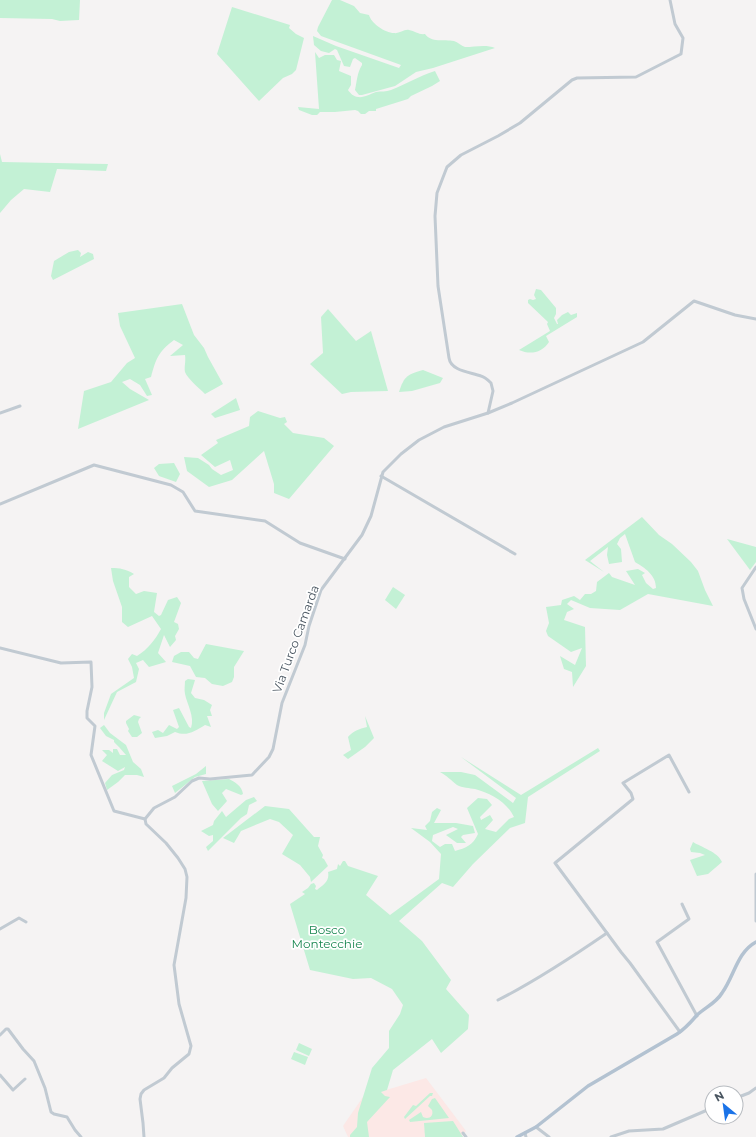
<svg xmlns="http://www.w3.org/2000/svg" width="756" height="1137" font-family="Montserrat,sans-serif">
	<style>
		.medical { fill: #fce8e6 }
		.green { fill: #c3f1d5 }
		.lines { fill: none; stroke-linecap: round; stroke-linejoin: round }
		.minor { stroke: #c1cad2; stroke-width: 3 }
		.major { stroke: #b3c2d1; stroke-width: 3.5 }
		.labels { text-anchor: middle; stroke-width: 3.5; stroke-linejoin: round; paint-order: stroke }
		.street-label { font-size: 12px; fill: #4a5661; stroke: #fff }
		.park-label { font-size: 12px; fill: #17864f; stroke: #fff }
	</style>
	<rect width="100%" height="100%" fill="#f5f3f3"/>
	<path class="medical" d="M426,1078l40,53 -4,4 1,2h-115l-5,-11 20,-29z"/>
	<g class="green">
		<path d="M0,0h80l-1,20 -19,1 -8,-2 -52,-1z"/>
		<path d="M332,0h8l14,6 6,7 9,2c2,8 16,18 25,18 5,1 10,-4 15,-3 6,1 10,5 16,4 6,9 19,5 29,7 4,1 7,5 11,6 10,0 21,-3 30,1l-62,20 -17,4 -21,14 -33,9h-3l-4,-5c2,-9 2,-17 7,-25v-2l-7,-5 -2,1 -3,8 -6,-1 -7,-16 -2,-1 -6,4 -8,-2 -7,-6 -1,-9 23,10 63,22 2,-3 -80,-29 -4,-5 1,-4z"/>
		<path d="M232,7l58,18 -1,3 7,6 8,4 -8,32 -4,4 -9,4 -24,23 -42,-47z"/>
		<path d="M315,52l4,6 6,-3h9l3,5 4,1 -2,10 12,5v9l-3,5c2,3 6,7 10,7 6,1 12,-3 18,-5 5,-1 10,0 15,-2 15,-6 28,-14 44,-19l5,10 -8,5 -21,10 -3,3 -32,10v2h-7l-4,3h-4l-3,-3 -3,-1 -20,2h-15l-3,3h-5l-13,-5 -1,-3 21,2z"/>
		<path d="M0,154l2,8 106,2 -2,7 -49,-2 -7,23 -26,-3 -13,11 -11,13z"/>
		<path d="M78,250l3,3 -1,4 8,-5 5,2 1,5 -41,21 -2,-4 3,-15 15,-9z"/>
		<path d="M536,289l5,1 15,18v6l-2,4 3,6h1l-1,-4 5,-5 6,-3 3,3 6,-2v4l-31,19 3,6c-7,11 -19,13 -30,8l31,-19 -3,-7 1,-2 -20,-19v-3l2,-1 3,1 3,-1 -2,-4z"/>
		<path d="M182,304l12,31 10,13 4,9 15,27 -18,10c-5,-5 -18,-16 -20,-22 -1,-5 1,-10 0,-17l-15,1 13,-11 -9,-5c-16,12 -18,19 -23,37l-6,2 7,16 -5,1 -7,-11 -10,-6 -8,3 8,7 19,11 -71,29 6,-38 27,-9 16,-19 8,-5 -15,-32 -2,-13z"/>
		<path d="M328,309l28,32 15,-10 17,60 -37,1 -9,2 -32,-30 13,-11 -2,-36z"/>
		<path d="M423,370l20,8 -3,5 -28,8 -13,1c5,-16 9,-18 24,-22z"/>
		<path d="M236,398l4,12 -25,8 -4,-4z"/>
		<path d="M258,411l22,7 5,-1 2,5 -3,2 9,9 31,5 10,8 -45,53 -15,-6v-9l-10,-33 -32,29 -23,7 -22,-16 -3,-14 14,1 11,7 3,4 9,6 12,-5 -3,-10 -15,7 -14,-12 17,-12 -2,-3 33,-14 1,-9z"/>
		<path d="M174,463l6,11 -4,8 -17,-6 -5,-8 5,-4z"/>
		<path d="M642,517l17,18 13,9 19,18 7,9 7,19 8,16 -65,-12 -28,16 -30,-2 -19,-8 -4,4 7,5 -7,3 -3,8 21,7 1,39 -13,21 -1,-15 -8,-3 -4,-13 15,9 7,-17 -11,4 -23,-16 -2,-5 3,-8 -3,-16 15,-2 1,-5 12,-4 6,4 5,-6h6l5,-3 1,-9 12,-9 3,4 23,8 -9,-14 12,-2 7,4 -3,2 4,8 7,6 3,-1c0,-13 -11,-20 -21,-26l-10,-28 -5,4 -3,6 4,5 1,13 -13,2 -2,-9 1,-8 -18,14 14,11 -19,-12z"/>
		<path d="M727,539l29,8v15l-6,8z"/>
		<path d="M111,568c9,0 15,1 23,6l-5,3v10l7,7 8,-3 13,2 -3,19 5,4 2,-1 7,-15 9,-3 4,6 -7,19 4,2 1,5 -4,7 1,4 -6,7 -6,-12 -6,18 8,9 -17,5 -6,-7 -7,3 3,6 -3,13 -19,10 -13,28v-7l7,-19 23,-16 -2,-11 -4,-8 4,-5 5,2c11,-7 18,-16 24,-27l-9,-13 -24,11 -6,-5v-15l-9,-26z"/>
		<path d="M393,587l12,8 -9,14 -11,-9z"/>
		<path d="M206,644l38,7 -10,16v10l-2,5 -9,4 -11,-2 -7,-6 -9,-1 -6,-11 -18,-4 2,-6 7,-4h8l5,6 4,1z"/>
		<path d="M188,679l7,1 -4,13 4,5 9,2 8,5 -2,5 2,6h-5l4,11 -6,-2c-10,6 -18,12 -30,7l-8,4 -12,2 -3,-6 6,-2 5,3 6,-8 8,4 2,-2 -6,-17 6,-2 10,19 2,1c4,-11 -4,-24 -6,-34 -1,-5 0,-9 0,-13z"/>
		<path d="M134,715l7,2 -2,2 -1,3 4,11 -5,4h-5l-4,-6 1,-2 -3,-6v-2z"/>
		<path d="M365,716l9,22 -9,9 -17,12 -5,-4 8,-5 -3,-13c5,-6 11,-8 19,-10z"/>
		<path d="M104,725l6,8 16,12 7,17 8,7 3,8 -7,-2h-12l-7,7 -11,8 -2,-7 7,-8 12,-5 1,-3 -7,4 -16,-10 5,-6 -5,-5h7l4,3v-4h4l3,6h6l-7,-8 -5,-5v-2l-8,-4 -6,-8z"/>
		<path d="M598,748l2,3 -72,46 -3,26 -15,5 -37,36 -20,23 -11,-4 -43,38 23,20 29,39 -5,9 23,26 -1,14 -27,24 -9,-14 -39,31 -6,20 -6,2 4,4 5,1 -23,25 2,15h-19v-2l7,-8 1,-14 14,-45 17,-20v-17l11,-17 3,-9 -11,-16 -21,-11 -18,1 -43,-9 -20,-66 15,-10 -3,-2 6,-4 3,-4 3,-1 2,3 -1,3 2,1c6,-5 13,-9 11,-18l9,-3 1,-5 2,2 3,-5h2l3,5 30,10 -12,19 24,20 49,-36 2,-25 -11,-12 -19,-14 16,2 -2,-4 5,-5 2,-9 5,-4 4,2 -7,13h22l17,3 2,7 -12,2 -2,2 5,6h-9l-11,-8 12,-6 -5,-2 -20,8 -1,6 8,6 5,-3h7l3,7c11,-3 18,-6 23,-17l-11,-26 11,-10 9,1 5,6 -12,12 1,3 9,-5 3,5 -8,9 11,3 13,-13 5,-2c-7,-15 -24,-24 -39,-28 -5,-1 -13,-1 -18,-4 -6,-5 -10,-9 -17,-13h21l14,3 38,28 3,-5 -55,-41 60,38z"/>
		<path d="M206,766v8l-11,3 -20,16 -3,-7 24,-12z"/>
		<path d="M229,779c6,3 13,7 14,15l-2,1 -15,-6 -4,4 5,8 -9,10 -6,-7 -10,-23z"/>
		<path d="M254,797l3,4 -8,4 -2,9 -6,4 -33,33 -2,-4 7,-6v-6l-4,1 -8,-5 12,-6 1,-4 8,-10 4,6 20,-17z"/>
		<path d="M265,806l24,3 25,28h6l-2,9 5,9 -1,3 2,1 4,7 -17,16 -1,-5 -10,-12 -18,-11 11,-19 -14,-13 -9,-3 -29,12 -7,12 -11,-5z"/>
		<path d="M693,842c8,5 25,10 29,20l-14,12 -11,2 -7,-16 15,-5 -5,-2 -9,-1 -1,-3z"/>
		<path d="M299,1043l13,6 -3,7 -13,-6z"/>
		<path d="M294,1052l14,5 -3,8 -14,-6z"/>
		<path d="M430,1093h3l-1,3h-2l-25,23 -1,-2 9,-12 3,1z"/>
		<path d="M435,1098l14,20 -39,4 -1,-2 12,-8 2,5c6,3 11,-1 9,-7l-4,-4 4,-7z"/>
		<path d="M453,1121l10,16h-38l-1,-14z"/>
	</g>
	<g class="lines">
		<g class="minor">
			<path d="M0,413l20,-7"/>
			<path d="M488,413l5,-22 -2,-8c-3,-3 -6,-6 -10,-7 -11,-4 -30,-5 -32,-18l-11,-72 -3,-70 2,-23 10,-26 14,-12 37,-19 22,-13 52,-43 5,-2 59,-1 45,-23 2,-16 -8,-14 -5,-24"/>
			<path d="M381,476l134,78"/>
			<path d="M0,504l94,-39 77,20 12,7 12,19 70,10 35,22 45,16"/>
			<path d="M756,567l-14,21 2,11 12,30"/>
			<path d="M0,648l61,15 30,-1 1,25 -5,24v7l8,8 -4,29 23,56 31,8"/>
			<path d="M756,874v47"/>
			<path d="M682,904l7,15 -32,23 40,74"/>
			<path d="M0,929l19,-11 7,4"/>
			<path d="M498,1000c38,-19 74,-43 109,-67"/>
			<path d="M680,1032l-50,-69 -9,-11 -66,-89 78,-64 -2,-6 -8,-10 46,-28 20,37"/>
			<path d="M0,1035l6,-6h2l15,20 11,12 11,27 6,24 3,2 13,3 8,13 6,7"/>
			<path d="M0,1075l13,15 12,-11"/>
			<path d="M736,1098l13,-5 7,-5"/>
			<path d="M536,1127l13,10"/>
			<path d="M463,1133l3,4"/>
			<path d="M525,1133l1,4"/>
			<path d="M144,1137l-1,-14 -3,-24 1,-5 3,-4 20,-12 8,-10 17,-14 2,-8 -12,-42 -5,-39 12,-67 1,-21 -2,-8 -7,-11 -12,-15 -20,-19 -1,-5 9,-11 21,-11 17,-16 7,-3 11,1 42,-4 17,-18 4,-8 9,-46 23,-58 4,-19 12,-36 41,-55 9,-19 12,-44 18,-18 18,-14 25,-13 44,-14 24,-10 131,-61 51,-41 41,14 21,4"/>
			<path d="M611,1137l18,-6 34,-2 49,-21"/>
		</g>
		<path class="major" d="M517,1137l19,-10 52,-41 89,-52c9,-6 13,-11 20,-19 9,-8 19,-12 25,-22 12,-16 15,-41 34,-51"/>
	</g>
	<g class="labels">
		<g class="street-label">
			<text transform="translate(296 639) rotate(-70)" y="4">Via Turco Camarda</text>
		</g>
		<g class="park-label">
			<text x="327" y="934">Bosco<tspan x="327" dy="14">Montecchie</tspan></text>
		</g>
	</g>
	<g transform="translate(724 1105) rotate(331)"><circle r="19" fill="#ffffff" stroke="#b7bbc0"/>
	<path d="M0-3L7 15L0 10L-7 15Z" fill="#1a73e8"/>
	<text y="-6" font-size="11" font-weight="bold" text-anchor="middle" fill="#4a5661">N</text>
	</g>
</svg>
